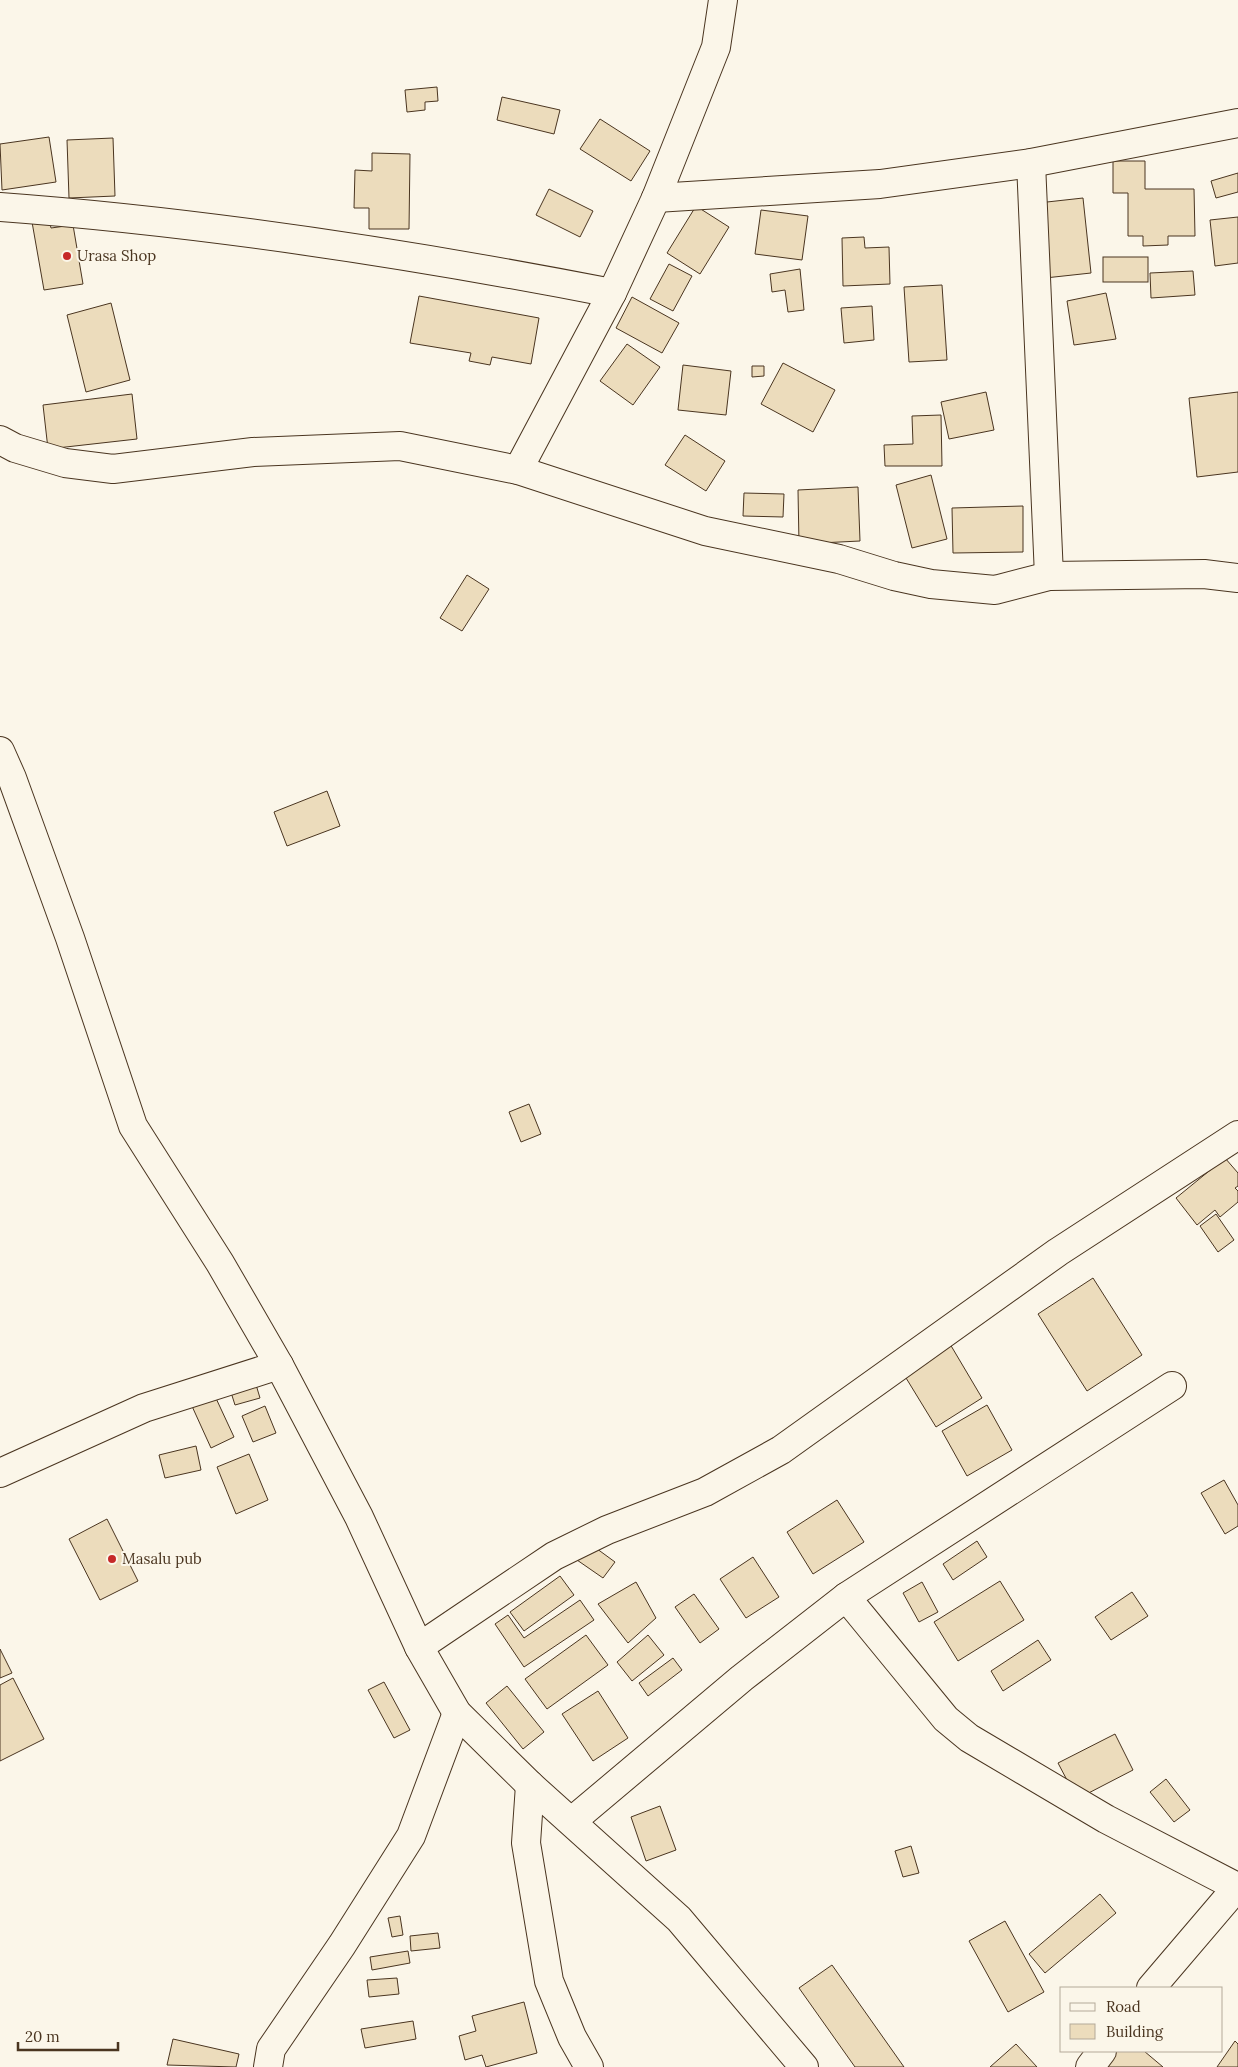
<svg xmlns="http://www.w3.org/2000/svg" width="1238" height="2067" font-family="Lora,serif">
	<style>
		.building { fill: #ecdcbc; stroke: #4a3520 }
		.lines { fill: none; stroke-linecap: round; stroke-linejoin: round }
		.minor-casing { stroke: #4a3520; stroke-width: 30 }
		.tertiary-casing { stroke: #4a3520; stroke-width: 30 }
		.minor { stroke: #fbf6e9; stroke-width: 28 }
		.tertiary { stroke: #fbf6e9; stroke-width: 28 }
		.poi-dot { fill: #c62828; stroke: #fbf6e9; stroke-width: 2 }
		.labels { text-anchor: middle; stroke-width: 4; stroke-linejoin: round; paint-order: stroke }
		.poi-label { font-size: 15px; fill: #4a3520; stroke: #fbf6e9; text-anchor: start }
	</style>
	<rect width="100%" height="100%" fill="#fbf6e9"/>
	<g class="building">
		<path d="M437,87l1,14 -13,1v8l-18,2 -2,-22z"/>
		<path d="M502,97l58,13 -6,24 -57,-14z"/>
		<path d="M600,119l50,32 -19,30 -51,-32z"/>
		<path d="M49,137l7,45 -54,8 -2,-46z"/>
		<path d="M113,138l2,58 -46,2 -2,-58z"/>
		<path d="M372,153l38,1 -1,75h-40v-21h-15l1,-38 17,1z"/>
		<path d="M1113,161h32v28h49l1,47h-27v9l-25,1v-10h-15v-43h-15z"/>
		<path d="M1238,173v19l-22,6 -5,-17z"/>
		<path d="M549,189l44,22 -13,26 -44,-22z"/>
		<path d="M1083,198l8,75 -46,5 -7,-75z"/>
		<path d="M696,206l33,21 -29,47 -33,-21z"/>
		<path d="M761,210l47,6 -6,44 -47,-6z"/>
		<path d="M1238,217v46l-23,3 -5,-46z"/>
		<path d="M49,219l2,9 22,-3 10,59 -39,6 -12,-68z"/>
		<path d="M864,237l1,11 24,-1 1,37 -47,2 -1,-48z"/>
		<rect x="1103" y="257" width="45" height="25"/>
		<path d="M669,264l23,12 -19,35 -23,-12z"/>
		<path d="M800,269l4,41 -16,2 -3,-22 -13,2 -2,-18z"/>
		<path d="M1193,271l2,24 -44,3 -1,-25z"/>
		<path d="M942,285l5,75 -38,2 -5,-75z"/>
		<path d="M1106,293l10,46 -42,6 -7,-44z"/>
		<path d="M419,296l120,22 -8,46 -39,-7 -2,8 -21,-4 2,-8 -61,-10z"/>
		<path d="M632,297l47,26 -17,30 -46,-25z"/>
		<path d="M111,303l19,77 -44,12 -19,-77z"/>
		<path d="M872,306l2,34 -30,3 -3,-35z"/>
		<path d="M627,344l33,23 -27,38 -33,-24z"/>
		<path d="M783,363l52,27 -22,42 -52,-28z"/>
		<path d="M683,365l48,6 -5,44 -48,-5z"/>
		<path d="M752,366h12v10l-12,1z"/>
		<path d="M986,392l8,38 -45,9 -8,-37z"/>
		<path d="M1238,392v80l-41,5 -8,-79z"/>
		<path d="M132,394l5,45 -89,10 -5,-44z"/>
		<path d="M941,415l1,51h-57l-1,-21 29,-1 -1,-28z"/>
		<path d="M685,435l40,26 -19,30 -41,-26z"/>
		<path d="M931,475l16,64 -35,9 -16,-63z"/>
		<path d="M858,487l2,54 -61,3 -1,-54z"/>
		<path d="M744,493l40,1 -1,23 -40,-1z"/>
		<path d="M1023,506v46l-70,1 -1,-45z"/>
		<path d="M467,575l22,14 -27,42 -22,-13z"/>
		<path d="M327,791l13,35 -53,20 -13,-34z"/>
		<path d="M529,1104l12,30 -20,8 -12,-30z"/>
		<path d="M1225,1158l13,15v13l-3,2 3,3v11l-18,15 -5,-7 -18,15 -21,-27z"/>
		<path d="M1216,1214l18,26 -16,12 -18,-26z"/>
		<path d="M1093,1278l49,77 -55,36 -49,-77z"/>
		<path d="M950,1344l32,54 -46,29 -33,-54z"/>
		<path d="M254,1378l6,20 -25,7 -6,-19z"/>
		<path d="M214,1394l20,43 -23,11 -20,-44z"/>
		<path d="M987,1405l25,45 -45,26 -25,-45z"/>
		<path d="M265,1406l11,27 -23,9 -11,-26z"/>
		<path d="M196,1446l5,24 -36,8 -6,-23z"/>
		<path d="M249,1454l19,46 -32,14 -19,-47z"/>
		<path d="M1224,1480l14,25v21l-13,8 -24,-41z"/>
		<path d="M837,1500l27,42 -51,32 -26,-42z"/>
		<path d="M107,1519l31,62 -38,19 -31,-61z"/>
		<path d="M977,1541l10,16 -34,23 -10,-16z"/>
		<path d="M589,1543l26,19 -12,16 -26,-18z"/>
		<path d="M753,1557l26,40 -33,21 -26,-39z"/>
		<path d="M560,1576l14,19 -50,36 -14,-19z"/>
		<path d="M1000,1581l24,39 -66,41 -24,-39z"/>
		<path d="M636,1582l20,36 -28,25 -30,-39z"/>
		<path d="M922,1582l16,30 -19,10 -16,-29z"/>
		<path d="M1132,1592l16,24 -37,24 -16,-23z"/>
		<path d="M694,1594l25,35 -19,14 -25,-36z"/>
		<path d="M580,1600l14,20 -70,47 -29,-43 13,-9 16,23z"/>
		<path d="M586,1635l22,30 -61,44 -22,-30z"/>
		<path d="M648,1635l16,20 -32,26 -15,-19z"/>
		<path d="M1038,1640l13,20 -48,31 -12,-20z"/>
		<path d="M0,1649l12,24 -12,5z"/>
		<path d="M673,1658l9,12 -34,26 -9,-13z"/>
		<path d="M13,1678l31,61 -44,22v-76z"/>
		<path d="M384,1682l26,48 -16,8 -26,-48z"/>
		<path d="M507,1686l37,46 -21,17 -37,-46z"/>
		<path d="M598,1691l30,47 -35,23 -31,-47z"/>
		<path d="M1115,1734l18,36 -56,29 -19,-36z"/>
		<path d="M1166,1779l24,31 -16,12 -24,-30z"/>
		<path d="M660,1806l16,44 -30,11 -15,-44z"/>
		<path d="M911,1846l8,27 -16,4 -8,-26z"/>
		<path d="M1100,1894l16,19 -71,60 -16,-19z"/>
		<path d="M400,1916l3,19 -11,2 -4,-19z"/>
		<path d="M1005,1921l39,71 -36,20 -39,-71z"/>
		<path d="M438,1933l2,15 -29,3 -1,-15z"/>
		<path d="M408,1951l2,12 -38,7 -2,-13z"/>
		<path d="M832,1965l72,102h-49l-56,-79z"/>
		<path d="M397,1978l2,16 -30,3 -2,-17z"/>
		<path d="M524,2002l13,51 -51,14 -4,-12 -17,5 -6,-24 17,-5 -4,-15z"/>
		<path d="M413,2021l3,18 -51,9 -4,-19z"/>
		<path d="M173,2039l66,15 -3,13 -69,-2z"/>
		<path d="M1235,2041l3,3v23h-21z"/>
		<path d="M1016,2044l21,23h-47z"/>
		<path d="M1117,2051h27l19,16h-60z"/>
	</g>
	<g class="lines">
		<defs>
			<g id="minor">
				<path d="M1031,163l18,413"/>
				<path d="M656,198l224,-14 151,-21 207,-40"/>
				<path d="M0,207c204,15 411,47 612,86"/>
				<path d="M0,440l15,8 50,15 48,6 140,-17 147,-6 118,24 187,61 134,28 55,17 37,8 64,6 54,-14 155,-2 34,4"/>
				<path d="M518,470l94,-177 44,-95 60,-151 7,-47"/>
				<path d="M0,1473l144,-65 135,-43"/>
				<path d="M846,1597l100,122 23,19 137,81 131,68"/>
				<path d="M419,1647l135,-91 53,-26 98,-38 76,-42 277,-198 180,-117"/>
				<path d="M530,1785l-4,58 23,138 23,56 17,30"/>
				<path d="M572,1821l170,-143 104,-81 326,-211"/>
				<path d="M1151,1988l87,-102"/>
				<path d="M268,2067l3,-18 71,-104 69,-109 46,-123"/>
				<path d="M1090,2067l12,-16"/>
			</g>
			<path id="tertiary" d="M0,751l12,27 58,160 63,188 87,137 59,102 80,152 60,130 38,66 73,72 149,134 125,148"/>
		</defs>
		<use href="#minor" class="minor-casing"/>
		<use href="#tertiary" class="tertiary-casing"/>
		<use href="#minor" class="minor"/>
		<use href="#tertiary" class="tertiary"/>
	</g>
	<g class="poi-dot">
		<circle cx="67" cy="256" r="5"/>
		<circle cx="112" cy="1559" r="5"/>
	</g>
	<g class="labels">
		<g class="poi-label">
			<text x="77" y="261">Urasa Shop</text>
			<text x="122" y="1564">Masalu pub</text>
		</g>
	</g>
	<rect x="1060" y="1987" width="162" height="65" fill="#fbf6e9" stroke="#b4a999"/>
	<rect x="1070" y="2003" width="25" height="8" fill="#fbf6e9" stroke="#b4a999"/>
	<text x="1106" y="2012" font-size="15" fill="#4a3520">Road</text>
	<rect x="1070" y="2024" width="25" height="15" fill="#ecdcbc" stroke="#b4a999"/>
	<text x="1106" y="2037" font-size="15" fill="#4a3520">Building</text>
	<path d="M18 2042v8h100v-8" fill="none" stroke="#4a3520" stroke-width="2.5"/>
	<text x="25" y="2042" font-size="15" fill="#4a3520" stroke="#fbf6e9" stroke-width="4" paint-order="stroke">20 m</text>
</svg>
